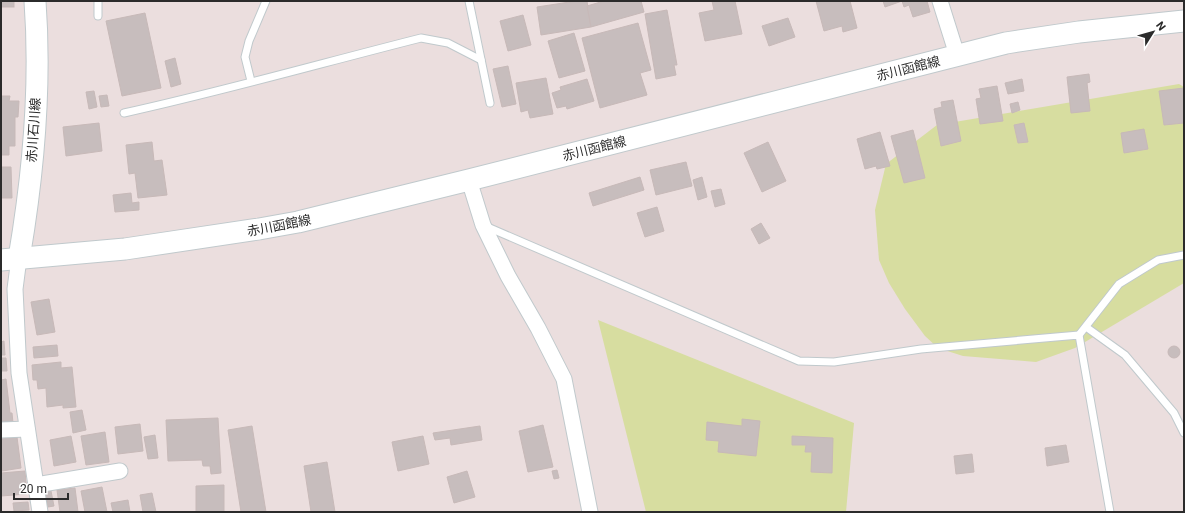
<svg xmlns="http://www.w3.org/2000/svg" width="1185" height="513" font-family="Roboto,'Noto Sans JP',sans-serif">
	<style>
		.green { fill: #d7dda0 }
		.building { fill: #c7bdbd; stroke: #c7b9b8 }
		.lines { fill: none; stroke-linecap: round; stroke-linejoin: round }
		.lane-casing { stroke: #c0c9cc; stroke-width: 9 }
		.street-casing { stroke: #c0c9cc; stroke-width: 17 }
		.secondary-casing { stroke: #c0c9cc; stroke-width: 23 }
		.lane { stroke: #fff; stroke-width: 7 }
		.street { stroke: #fff; stroke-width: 15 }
		.secondary { stroke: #fff; stroke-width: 21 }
		.labels { text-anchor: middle; stroke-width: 4; stroke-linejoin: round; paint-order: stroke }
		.street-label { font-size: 13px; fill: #2b2b2b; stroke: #fff }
	</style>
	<rect width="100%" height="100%" fill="#ebdede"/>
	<g class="green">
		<path d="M1179,84l5,3v196l-109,65 -39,14 -73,-6 -25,-8 -13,-12 -20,-27 -16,-26 -10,-23 -4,-50 11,-46 51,-39z"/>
		<path d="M598,320l256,103 -8,89h-200z"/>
	</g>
	<g class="building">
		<rect x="1" y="1" width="13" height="6"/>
		<path d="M576,1h11l4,26 -50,8 -4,-28z"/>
		<path d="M604,1h37l3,11 -53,15 -4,-21z"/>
		<path d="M712,1h23l7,33 -37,7 -6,-28 15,-3z"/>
		<path d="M816,1h34l7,27 -14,4 -1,-6 -18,5z"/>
		<path d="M883,1h44l3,11 -17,5 -4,-12 -5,2 -2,-6 -17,6z"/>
		<path d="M667,10l10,55h-3l2,10 -20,4 -11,-65z"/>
		<path d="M145,13l16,75 -39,8 -16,-75z"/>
		<path d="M523,15l8,30 -23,6 -8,-30z"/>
		<path d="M788,18l7,19 -26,9 -7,-20z"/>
		<path d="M638,23l13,47 -11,3 7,22 -47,13 -18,-70z"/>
		<path d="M574,33l11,38 -26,7 -11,-37z"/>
		<path d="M175,58l6,26 -10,3 -6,-26z"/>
		<path d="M508,66l8,38 -14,3 -9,-38z"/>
		<path d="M1089,74l1,8 -3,1 3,28 -19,2 -4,-36z"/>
		<path d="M546,78l7,36 -23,4 -2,-8 -7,2 -5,-29z"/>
		<path d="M587,79l7,22 -27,8 -1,-3 -9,2 -5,-15 9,-3 -1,-3z"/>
		<path d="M1022,79l2,12 -16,3 -3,-11z"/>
		<path d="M997,86l6,35 -23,3 -4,-25 5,-1 -2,-9z"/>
		<path d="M1184,88v35l-20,2 -5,-34z"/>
		<path d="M94,91l3,16 -8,2 -3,-17z"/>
		<path d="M107,95l2,11 -8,1 -2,-11z"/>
		<path d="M1,96h9l-1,5h10l-1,16h-3v29h-6v9h-8z"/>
		<path d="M953,100l8,41 -20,5 -7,-37 8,-2 -1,-5z"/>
		<path d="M1018,102l2,8 -8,3 -2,-9z"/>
		<path d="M99,123l3,28 -36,5 -3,-29z"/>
		<path d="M1024,123l4,19 -10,1 -4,-18z"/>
		<path d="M1144,129l4,20 -24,4 -3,-20z"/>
		<path d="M913,130l12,48 -21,5 -13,-47z"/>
		<path d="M880,132l10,34 -13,3 -1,-3 -11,3 -8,-30z"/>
		<path d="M152,142l2,19 8,-1 5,35 -29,3 -3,-25 -6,1 -3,-29z"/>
		<path d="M768,142l18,39 -24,11 -18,-39z"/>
		<path d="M686,162l6,24 -36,9 -6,-25z"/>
		<path d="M1,167h10l1,31h-11z"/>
		<path d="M640,177l4,13 -51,16 -4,-13z"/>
		<path d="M702,177l5,20 -9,3 -5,-20z"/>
		<path d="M721,189l4,15 -10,3 -4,-16z"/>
		<path d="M131,193l1,10 7,-1v8l-24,2 -2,-17z"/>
		<path d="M657,207l7,24 -19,6 -8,-24z"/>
		<path d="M761,223l9,15 -11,6 -8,-15z"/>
		<path d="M49,299l6,33 -18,3 -6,-33z"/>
		<path d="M4,341l1,14h-4v-13z"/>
		<path d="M57,345l1,11 -24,2 -1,-11z"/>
		<circle cx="1174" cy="352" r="6"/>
		<path d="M1,358h5l1,13h-5z"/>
		<path d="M61,362v6l11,-1 4,40 -13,1v-3l-16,2 -1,-19 -8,1 -1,-9h-4l-1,-15z"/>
		<path d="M6,379l4,34h2l1,10 -12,1v-44z"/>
		<path d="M82,410l4,20 -13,3 -3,-21z"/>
		<path d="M218,418l3,55 -10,1 -1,-8h-7l-1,-6 -34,1 -2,-41z"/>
		<path d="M742,419l18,2 -4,35 -38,-4 1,-11 -13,-1 1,-18 35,4z"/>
		<path d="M140,424l3,27 -25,3 -3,-27z"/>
		<path d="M543,425l10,42 -25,5 -9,-41z"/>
		<path d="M252,426l14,86h-25l-13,-82z"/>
		<path d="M480,426l2,14 -31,5 -1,-7 -15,2 -2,-7z"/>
		<path d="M105,432l4,30 -23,3 -5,-29z"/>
		<path d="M155,435l3,23 -10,1 -4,-22z"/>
		<path d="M71,436l5,26 -22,4 -4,-26z"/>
		<path d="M423,436l6,28 -31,7 -6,-29z"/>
		<path d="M792,436l41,2 -1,35 -21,-1 1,-20h-7l1,-7h-14z"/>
		<path d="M17,437l4,31 -19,3 -1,-32z"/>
		<path d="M1066,445l3,17 -22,4 -2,-18z"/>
		<path d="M972,454l2,18 -18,2 -2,-18z"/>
		<path d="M327,462l8,50h-24l-7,-46z"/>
		<path d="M557,470l2,8 -5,1 -2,-8z"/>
		<path d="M25,471l2,23 -26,2v-23z"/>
		<path d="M467,471l8,26 -21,6 -7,-26z"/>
		<path d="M224,485v27h-28v-26z"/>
		<path d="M102,487l5,25h-22l-4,-21z"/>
		<path d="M75,488l3,24h-18l-3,-22z"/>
		<path d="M51,491l3,15 -6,1 -3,-15z"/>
		<path d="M152,493l4,19h-13l-3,-17z"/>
		<path d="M128,500l2,12h-17l-2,-9z"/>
		<path d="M28,502l1,8 -15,1 -1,-8z"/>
	</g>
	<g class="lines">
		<defs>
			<g id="lane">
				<path d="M98,1v15"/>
				<path d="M469,1l21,102"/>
				<path d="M251,81l-6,-24 4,-16 17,-40"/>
				<path d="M124,113c100,-22 198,-50 297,-75l27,5 33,17"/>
				<path d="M485,226l314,135 35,1 87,-13 158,-14 31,177"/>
				<path d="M1086,327l39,28 49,58 10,20"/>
				<path d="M1079,335l40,-51 39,-24 26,-5"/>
			</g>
			<g id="street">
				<path d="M940,1l17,54"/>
				<path d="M469,180l14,45 25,51 30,52 26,51 26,133"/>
				<path d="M19,258l-4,31 4,84 21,139"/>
				<path d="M1,430l26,-1"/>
				<path d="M36,485l84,-14"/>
			</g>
			<g id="secondary">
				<path d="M19,258c14,-82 22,-175 16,-257"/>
				<path d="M1,260l124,-11 134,-20 39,-7 171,-42 537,-137 73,-11 105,-11"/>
			</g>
		</defs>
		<use href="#lane" class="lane-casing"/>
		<use href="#street" class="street-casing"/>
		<use href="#secondary" class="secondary-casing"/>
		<use href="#lane" class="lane"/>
		<use href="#street" class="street"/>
		<use href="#secondary" class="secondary"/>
	</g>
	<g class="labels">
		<g class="street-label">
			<text transform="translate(908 68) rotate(-14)" y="5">赤川函館線</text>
			<text transform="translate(33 130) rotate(-86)" y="5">赤川石川線</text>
			<text transform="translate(594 148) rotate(-14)" y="5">赤川函館線</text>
			<text transform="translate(279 225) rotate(-11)" y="5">赤川函館線</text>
		</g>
	</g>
	<rect width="1185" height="513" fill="none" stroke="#2b2b2b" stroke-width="4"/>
	<g transform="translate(1153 32) rotate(53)" stroke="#ffffff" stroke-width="3" paint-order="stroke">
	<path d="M0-3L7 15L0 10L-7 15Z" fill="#2b2b2b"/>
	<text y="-6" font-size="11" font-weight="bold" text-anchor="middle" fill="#2b2b2b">N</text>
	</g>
	<path d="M14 493v6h54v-6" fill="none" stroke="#2b2b2b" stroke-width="2"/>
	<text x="20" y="493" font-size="12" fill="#2b2b2b" stroke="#ffffff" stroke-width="3" paint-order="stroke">20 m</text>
</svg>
